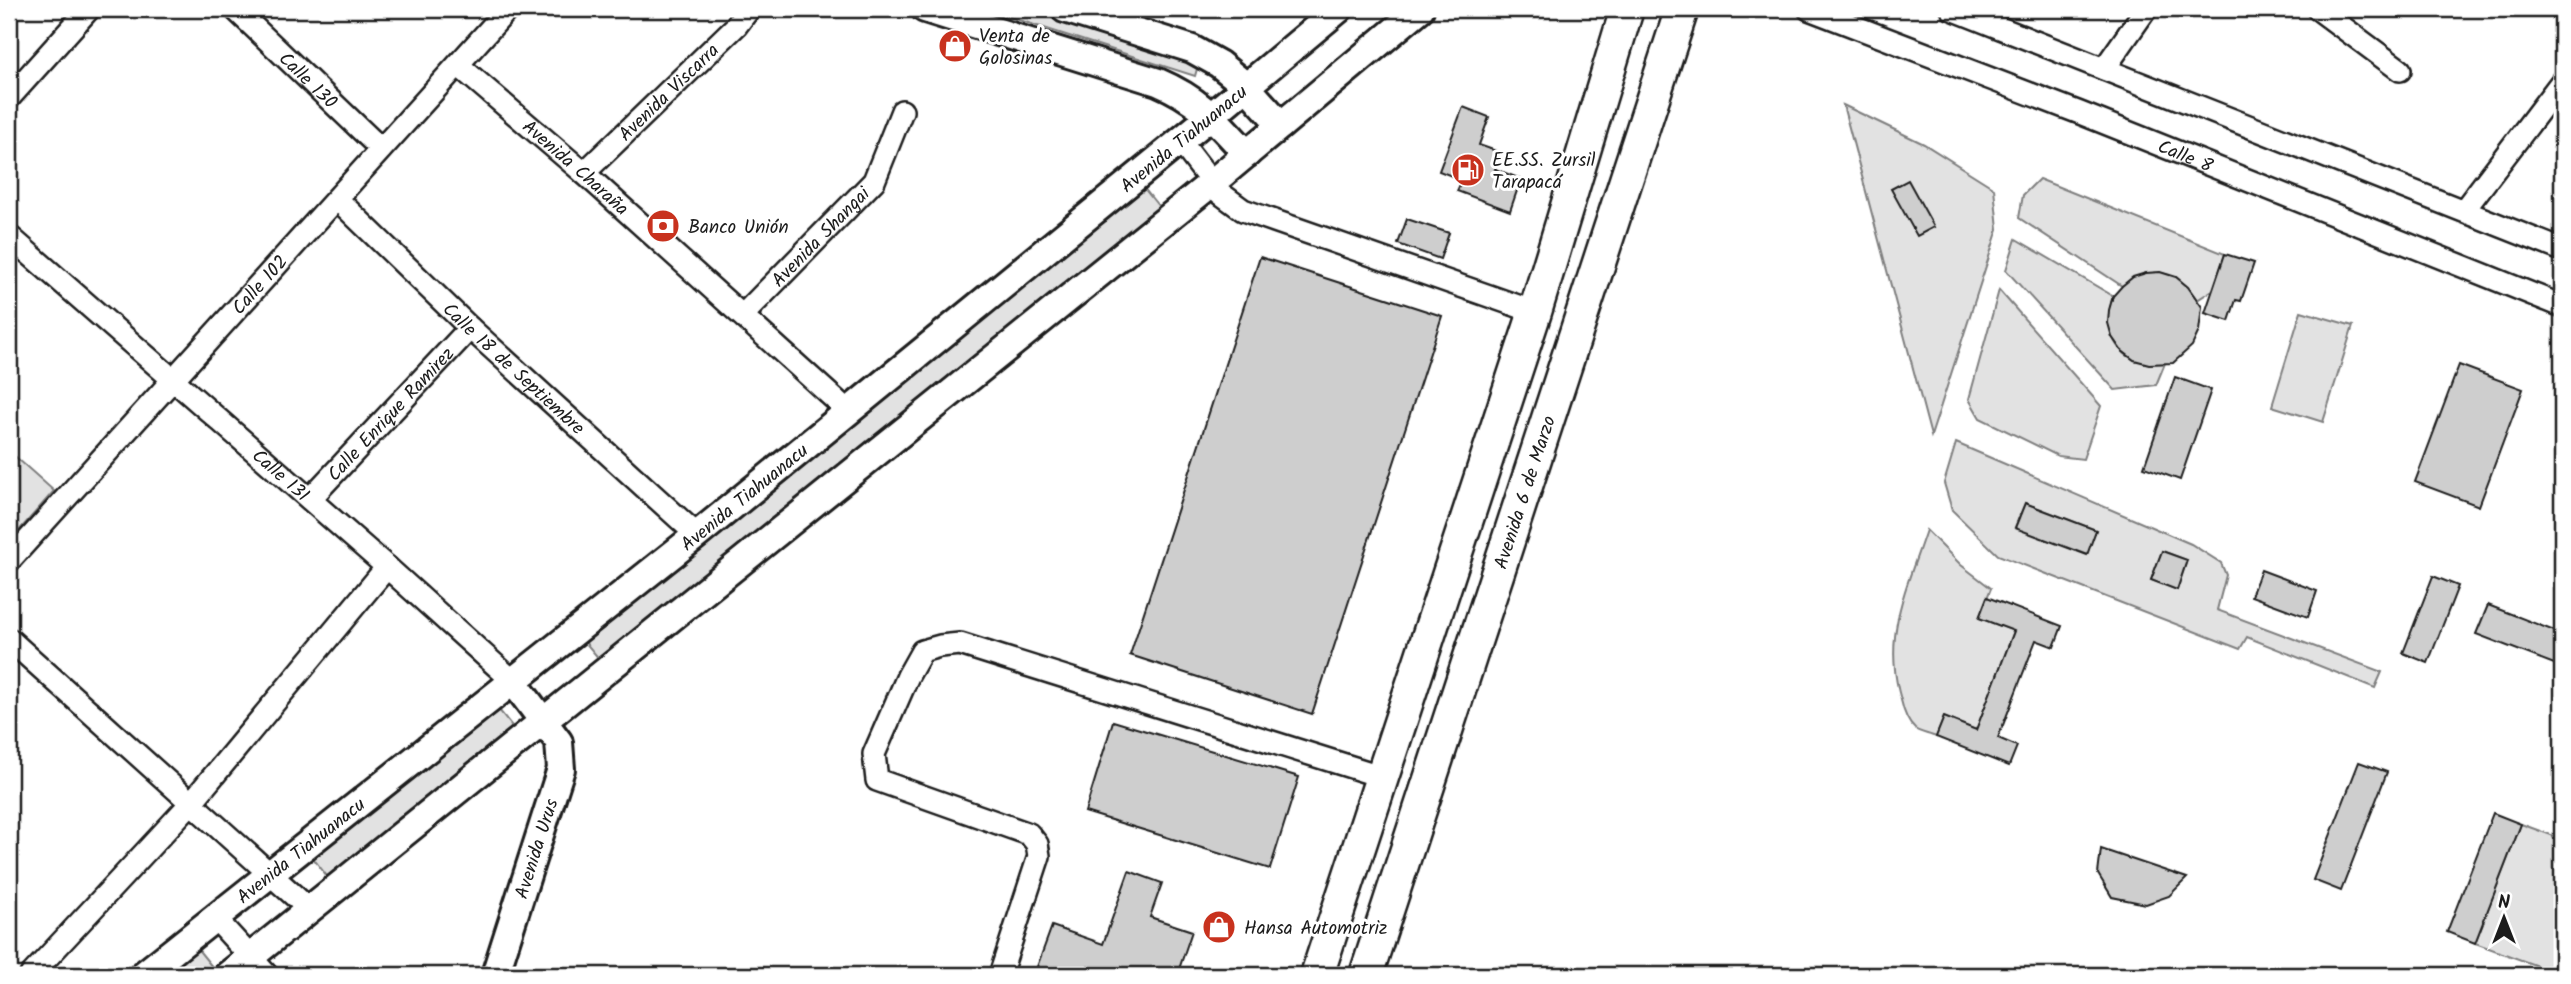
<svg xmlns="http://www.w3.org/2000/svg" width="2571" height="984" font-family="Kalam,sans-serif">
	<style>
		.green { fill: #e2e2e2; stroke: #7f7f7f; stroke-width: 2; fill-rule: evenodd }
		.building { fill: #cecece; stroke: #1c1c1c; stroke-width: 2 }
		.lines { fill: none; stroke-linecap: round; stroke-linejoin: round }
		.minor-casing { stroke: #1c1c1c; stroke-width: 26 }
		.major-casing { stroke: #1c1c1c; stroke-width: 32 }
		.highway-casing { stroke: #1c1c1c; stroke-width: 37 }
		.minor { stroke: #fff; stroke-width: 21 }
		.major { stroke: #fff; stroke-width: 26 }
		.highway { stroke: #fff; stroke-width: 32 }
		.labels { text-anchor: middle; stroke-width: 6; stroke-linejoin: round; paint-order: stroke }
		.poi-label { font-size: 19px; fill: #1c1c1c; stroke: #fff; text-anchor: start }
		.street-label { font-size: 19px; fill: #1c1c1c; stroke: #fff }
	</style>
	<rect width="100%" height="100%" fill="#fff"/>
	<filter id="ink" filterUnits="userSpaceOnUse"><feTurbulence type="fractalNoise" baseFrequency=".0143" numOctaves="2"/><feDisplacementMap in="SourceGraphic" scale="14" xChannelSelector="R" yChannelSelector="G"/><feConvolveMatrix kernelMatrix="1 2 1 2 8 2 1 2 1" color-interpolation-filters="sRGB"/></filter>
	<g filter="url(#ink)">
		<g class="green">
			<path d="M984,9h47l168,53 -4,14z"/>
			<path d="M1843,105l81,39 70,44 4,41 -67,207z"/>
			<path d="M2039,179l186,75 -11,35 -17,11c-19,-30 -46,-36 -75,-14l-103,-68 4,-23z"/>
			<path d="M1143,187l16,20 -559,453 -16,-19z"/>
			<path d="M2016,239l97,57c-7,23 -5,51 20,63 8,4 23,3 32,4l-9,22 -41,5 -109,-120z"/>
			<path d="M1999,290l102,116 -18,53 -25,-3 -78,-38 -11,-19z"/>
			<path d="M2301,311l52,15 -30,96 -51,-16z"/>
			<path d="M1956,443l235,101 30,19 5,12 -9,35 165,62 -7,16 -128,-51 -7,12 -242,-94 -46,-45 -8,-27zM2025,503l71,27 -81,-3zM2162,551l25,9 -10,30 -26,-10z"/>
			<path d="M9,451l45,40 -38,43 -7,-6z"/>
			<path d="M1926,530l35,35 30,23 -12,30 35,13 -38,99 -32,-13 -8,20c-6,-3 -16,-4 -21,-8 -8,-7 -12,-20 -14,-29 -19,-64 5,-110 25,-170z"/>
			<path d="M499,710l17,21 -186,149 -17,-22z"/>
			<path d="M2521,824l41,15v136l-87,-32z"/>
			<path d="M196,947l17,21 -8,7h-44z"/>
		</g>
		<g class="building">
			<path d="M1463,107l26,10 -10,28 23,8 -7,16 26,10 -11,32 -53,-20 5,-11 -23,-9z"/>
			<path d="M1908,180l26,47 -17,9 -26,-47z"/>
			<path d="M1407,219l42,14 -9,26 -42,-15z"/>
			<path d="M2225,254l29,9 -13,38 -5,-1 -7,21 -24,-8z"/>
			<path d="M1260,257l182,59 -130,398 -182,-59z"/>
			<path d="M2160,272l16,5 12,10 14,20 -3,24 -7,15 -19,17 -24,1 -15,-4 -13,-10 -9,-13 -4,-14 1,-13 4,-14 9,-10 11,-9 13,-4z"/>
			<path d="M2459,365l64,24 -44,117 -64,-24z"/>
			<path d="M2175,377l36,13 -31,90 -36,-13z"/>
			<path d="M2025,503l71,27 -9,25 -72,-27z"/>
			<path d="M2162,551l25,9 -10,30 -26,-10z"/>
			<path d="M2261,570l56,21 -9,26 -57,-21z"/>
			<path d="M2433,576l25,10 -30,77 -25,-10z"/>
			<path d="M1987,597l75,29 -8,21 -18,-7 -38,98 19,8 -8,20 -73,-29 8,-20 32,13 38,-99 -35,-13z"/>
			<path d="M2488,605l74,29v33l-86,-33z"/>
			<path d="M1113,721l186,56 -29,92 -185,-57z"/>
			<path d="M2359,762l28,10 -46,119 -28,-11z"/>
			<path d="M2493,813l28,11 -46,119 -28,-11z"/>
			<path d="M2101,849l86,29 -18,18 -23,8 -34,-7 -14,-23z"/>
			<path d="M1129,871l33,12 -12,34 42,14 -15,44h-143l18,-49 51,18z"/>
		</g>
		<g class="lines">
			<defs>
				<g id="minor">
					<path id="s1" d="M235,9l146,140"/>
					<path id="s2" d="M1809,9l271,104 482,193"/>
					<path d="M1952,9l610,241"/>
					<path d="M2318,9l82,61"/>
					<path id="s3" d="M458,65l126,108 265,239"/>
					<path d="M2104,69l42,-60"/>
					<path d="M9,98l80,-89"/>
					<path d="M1180,141l40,52 23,17 292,102"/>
					<path id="s4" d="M584,173l152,-147 13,-17"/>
					<path id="s5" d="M337,199l133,129 227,207"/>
					<path d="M2464,210l98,-129"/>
					<path id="s6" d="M9,236l378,331 125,113"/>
					<path id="s7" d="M743,315l131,-134 28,-70"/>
					<path id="s8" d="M310,499l160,-171"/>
					<path id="s9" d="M9,561l499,-552"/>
					<path d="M9,639l300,270"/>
					<path d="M214,917l53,58"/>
					<path d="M31,975l160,-172 196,-236"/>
					<path d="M1000,975l39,-119 -2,-12 -8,-10 -152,-54 -3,-26 34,-78 14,-25 18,-5 20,-2 423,133"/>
				</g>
				<g id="major">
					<path d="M925,9l233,73c42,18 59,39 89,72"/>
					<path d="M1065,9l127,40 27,15 27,22 35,39"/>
					<path id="s10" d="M143,975l554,-440 515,-420 127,-106"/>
					<path d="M228,975l985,-793 207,-173"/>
					<path id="s11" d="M495,975l66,-206 -2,-27 -47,-62"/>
				</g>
				<g id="highway">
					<path d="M1317,975l218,-663 92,-303"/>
					<path id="s12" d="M1366,975l316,-966"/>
				</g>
			</defs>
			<use href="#minor" class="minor-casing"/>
			<use href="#major" class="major-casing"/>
			<use href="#highway" class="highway-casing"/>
			<use href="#minor" class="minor"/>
			<use href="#major" class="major"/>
			<use href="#highway" class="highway"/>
		</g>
	</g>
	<defs>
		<symbol id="shop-disc" viewBox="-11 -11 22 22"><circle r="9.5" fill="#c8321e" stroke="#fff"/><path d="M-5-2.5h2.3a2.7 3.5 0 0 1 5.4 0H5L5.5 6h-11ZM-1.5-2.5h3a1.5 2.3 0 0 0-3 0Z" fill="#fff"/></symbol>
		<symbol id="fuel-disc" viewBox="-11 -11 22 22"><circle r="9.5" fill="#c8321e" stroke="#fff"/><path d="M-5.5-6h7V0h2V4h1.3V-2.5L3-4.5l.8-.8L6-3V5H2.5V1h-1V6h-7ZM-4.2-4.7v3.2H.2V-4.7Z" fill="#fff"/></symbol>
		<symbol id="bank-disc" viewBox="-11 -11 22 22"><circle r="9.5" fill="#c8321e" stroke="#fff"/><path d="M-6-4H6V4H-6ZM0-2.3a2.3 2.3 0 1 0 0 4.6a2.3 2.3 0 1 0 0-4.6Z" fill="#fff"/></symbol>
	</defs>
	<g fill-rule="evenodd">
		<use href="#shop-disc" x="936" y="27" width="38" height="38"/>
		<use href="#fuel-disc" x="1449" y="151" width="38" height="38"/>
		<use href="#bank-disc" x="644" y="207" width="38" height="38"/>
		<use href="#shop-disc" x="1200" y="908" width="38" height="38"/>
	</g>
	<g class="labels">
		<g class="poi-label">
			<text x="979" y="42">Venta de<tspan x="979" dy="22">Golosinas</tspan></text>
			<text x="1492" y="166">EE.SS. Zursil<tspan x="1492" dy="22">Tarapacá</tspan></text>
			<text x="688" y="233">Banco Unión</text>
			<text x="1244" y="934">Hansa Automotriz</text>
		</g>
		<g class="street-label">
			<text dy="7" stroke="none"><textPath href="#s1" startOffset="102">Calle 130</textPath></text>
			<text dy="7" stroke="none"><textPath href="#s4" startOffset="117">Avenida Viscarra</textPath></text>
			<text dy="7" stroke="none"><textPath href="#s10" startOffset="1335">Avenida Tiahuanacu</textPath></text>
			<text dy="7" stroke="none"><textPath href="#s2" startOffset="404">Calle 8</textPath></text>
			<text dy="7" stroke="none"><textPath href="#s3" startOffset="156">Avenida Charaña</textPath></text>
			<text dy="7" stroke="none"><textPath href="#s7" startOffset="110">Avenida Shangai</textPath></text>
			<text dy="7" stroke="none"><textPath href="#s9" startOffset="373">Calle 102</textPath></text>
			<text dy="7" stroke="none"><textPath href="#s5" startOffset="245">Calle 18 de Septiembre</textPath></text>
			<text dy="7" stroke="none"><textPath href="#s8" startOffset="117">Calle Enrique Ramirez</textPath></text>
			<text dy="7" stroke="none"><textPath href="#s6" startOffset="362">Calle 131</textPath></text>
			<text dy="7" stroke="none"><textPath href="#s12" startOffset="508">Avenida 6 de Marzo</textPath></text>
			<text dy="7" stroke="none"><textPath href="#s10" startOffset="768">Avenida Tiahuanacu</textPath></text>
			<text dy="7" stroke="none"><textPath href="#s11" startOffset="133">Avenida Urus</textPath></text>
			<text dy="7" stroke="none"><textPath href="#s10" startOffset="201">Avenida Tiahuanacu</textPath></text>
		</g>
	</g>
	<rect width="2571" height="984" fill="none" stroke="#fff" stroke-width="35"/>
	<rect x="18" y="18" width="2536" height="949" fill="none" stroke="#1c1c1c" stroke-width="2.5" filter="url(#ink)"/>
	<g transform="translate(2504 918)" stroke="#ffffff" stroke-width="5" paint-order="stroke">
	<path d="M0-5L12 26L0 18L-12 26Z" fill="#1c1c1c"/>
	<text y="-10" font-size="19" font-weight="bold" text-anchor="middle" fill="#1c1c1c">N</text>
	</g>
</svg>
